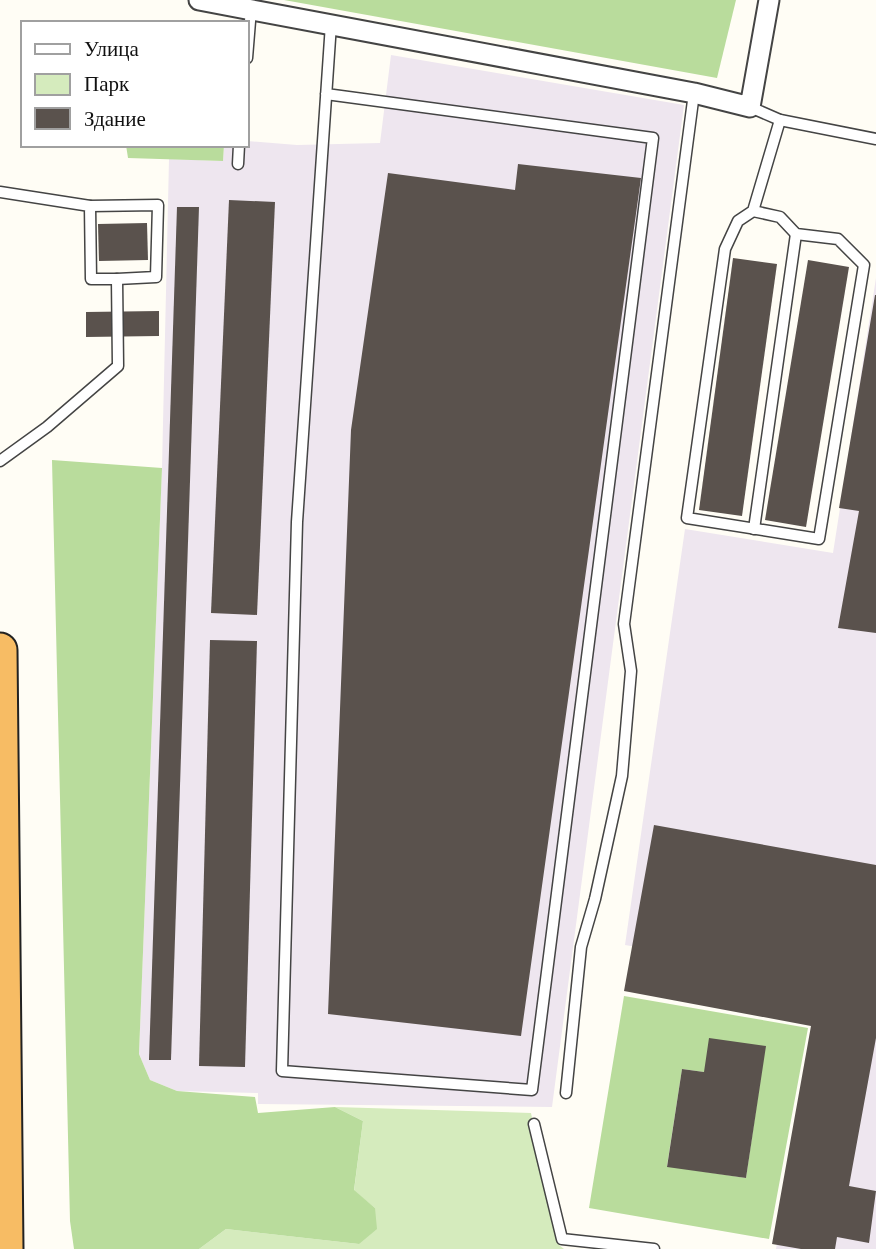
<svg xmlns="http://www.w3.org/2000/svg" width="876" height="1249" font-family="'Crimson Pro',serif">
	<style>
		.industrial { fill: #eee6ef }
		.green { fill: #d5ebbd }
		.forest { fill: #b9dc9c; fill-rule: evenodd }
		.building { fill: #5a524d }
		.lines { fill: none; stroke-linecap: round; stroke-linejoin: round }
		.service-casing { stroke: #444; stroke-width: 13 }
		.minor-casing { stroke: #444; stroke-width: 23 }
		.trunk-casing { stroke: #222; stroke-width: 37 }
		.service { stroke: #fff; stroke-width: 10 }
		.minor { stroke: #fff; stroke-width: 19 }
		.trunk { stroke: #f7bc64; stroke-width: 33 }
	</style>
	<rect width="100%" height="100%" fill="#fffdf5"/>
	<g class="industrial">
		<path d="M391,55l293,50 -132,1002 -294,-3v-11l-81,-2 -27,-11 -11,-26 23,-586 7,-309 54,2 1,-16h23v-4l50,4 83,-2z"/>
		<path d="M876,278v971h-100l44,-270 -195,-34 60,-416 148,24z"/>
	</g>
	<path class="green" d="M335,1107l196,6 28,132 5,4h-365l27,-20 133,15 16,-36 -21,-17 9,-70z"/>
	<g class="forest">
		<path d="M284,0h452l-19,78z"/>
		<path d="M126,145h98l-1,16 -95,-3z"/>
		<path d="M52,460l110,8 -23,586 11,26 27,11 78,6 3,16 77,-6 28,14 -9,69 21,18 2,21 -18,15 -133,-15 -27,20h-125l-4,-28z"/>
		<path d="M624,996l184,32 -39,211 -180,-31zM765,1047l-19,131 -79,-12 15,-97 22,3z"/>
	</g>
	<g class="building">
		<path d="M518,164l123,14 -120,858 -193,-22 23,-584 37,-257 127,17z"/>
		<path d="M229,200l46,2 -18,413 -46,-2z"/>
		<path d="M177,207h22l-28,853h-22z"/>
		<path d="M147,223l1,37 -49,1 -1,-37z"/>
		<path d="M733,258l44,6 -35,252 -43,-6z"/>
		<path d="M808,260l41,7 -43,260 -41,-7z"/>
		<path d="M875,295h1v338l-38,-5 21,-117 -20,-3z"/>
		<path d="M159,311v25l-73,1v-25z"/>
		<path d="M210,640l47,1 -12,426 -46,-1z"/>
		<path d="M654,825l222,40v173l-27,148 27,5 -7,52 -32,-6 -2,12h-34l-29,-5 39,-218 -187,-35z"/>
		<path d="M709,1038l57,8 -20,132 -79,-11 15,-98 22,3z"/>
	</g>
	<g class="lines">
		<defs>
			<g id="service">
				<path d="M247,58l4,-49"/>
				<path d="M326,94l327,44 -121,952 -250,-19 15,-549 34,-498"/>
				<path d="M750,107l30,13 96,19"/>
				<path d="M238,164l1,-19"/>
				<path d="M0,192l90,14 1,73h26l1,87 -71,61 -47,34"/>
				<path d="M90,206l68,-1 -2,72 -39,2"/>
				<path d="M753,211l27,6 16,17 42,5 26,26 -45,274 -132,-21 38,-269 13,-28 15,-10 27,-91"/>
				<path d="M754,529l42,-295"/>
				<path d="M566,1093l15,-146 14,-48 27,-123 9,-105 -7,-47 70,-531"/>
				<path d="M534,1124l28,115 92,10"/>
			</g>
			<path id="minor" d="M199,0l495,93 56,14 19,-107"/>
			<path id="trunk" d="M0,650l6,599"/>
		</defs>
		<use href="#service" class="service-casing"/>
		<use href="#minor" class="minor-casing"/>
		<use href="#trunk" class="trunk-casing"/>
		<use href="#service" class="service"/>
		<use href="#minor" class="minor"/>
		<use href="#trunk" class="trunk"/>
	</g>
	<rect x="21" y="21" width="228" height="126" fill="#ffffff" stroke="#a0a0a0" stroke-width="2"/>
	<rect x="35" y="44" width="35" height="10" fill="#ffffff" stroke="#a0a0a0" stroke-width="2"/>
	<text x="84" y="56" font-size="21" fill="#111111">Улица</text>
	<rect x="35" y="74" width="35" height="21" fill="#d5ebbd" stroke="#a0a0a0" stroke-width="2"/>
	<text x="84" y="91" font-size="21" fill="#111111">Парк</text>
	<rect x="35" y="108" width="35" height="21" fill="#5a524d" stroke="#a0a0a0" stroke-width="2"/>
	<text x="84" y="126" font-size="21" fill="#111111">Здание</text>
</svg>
